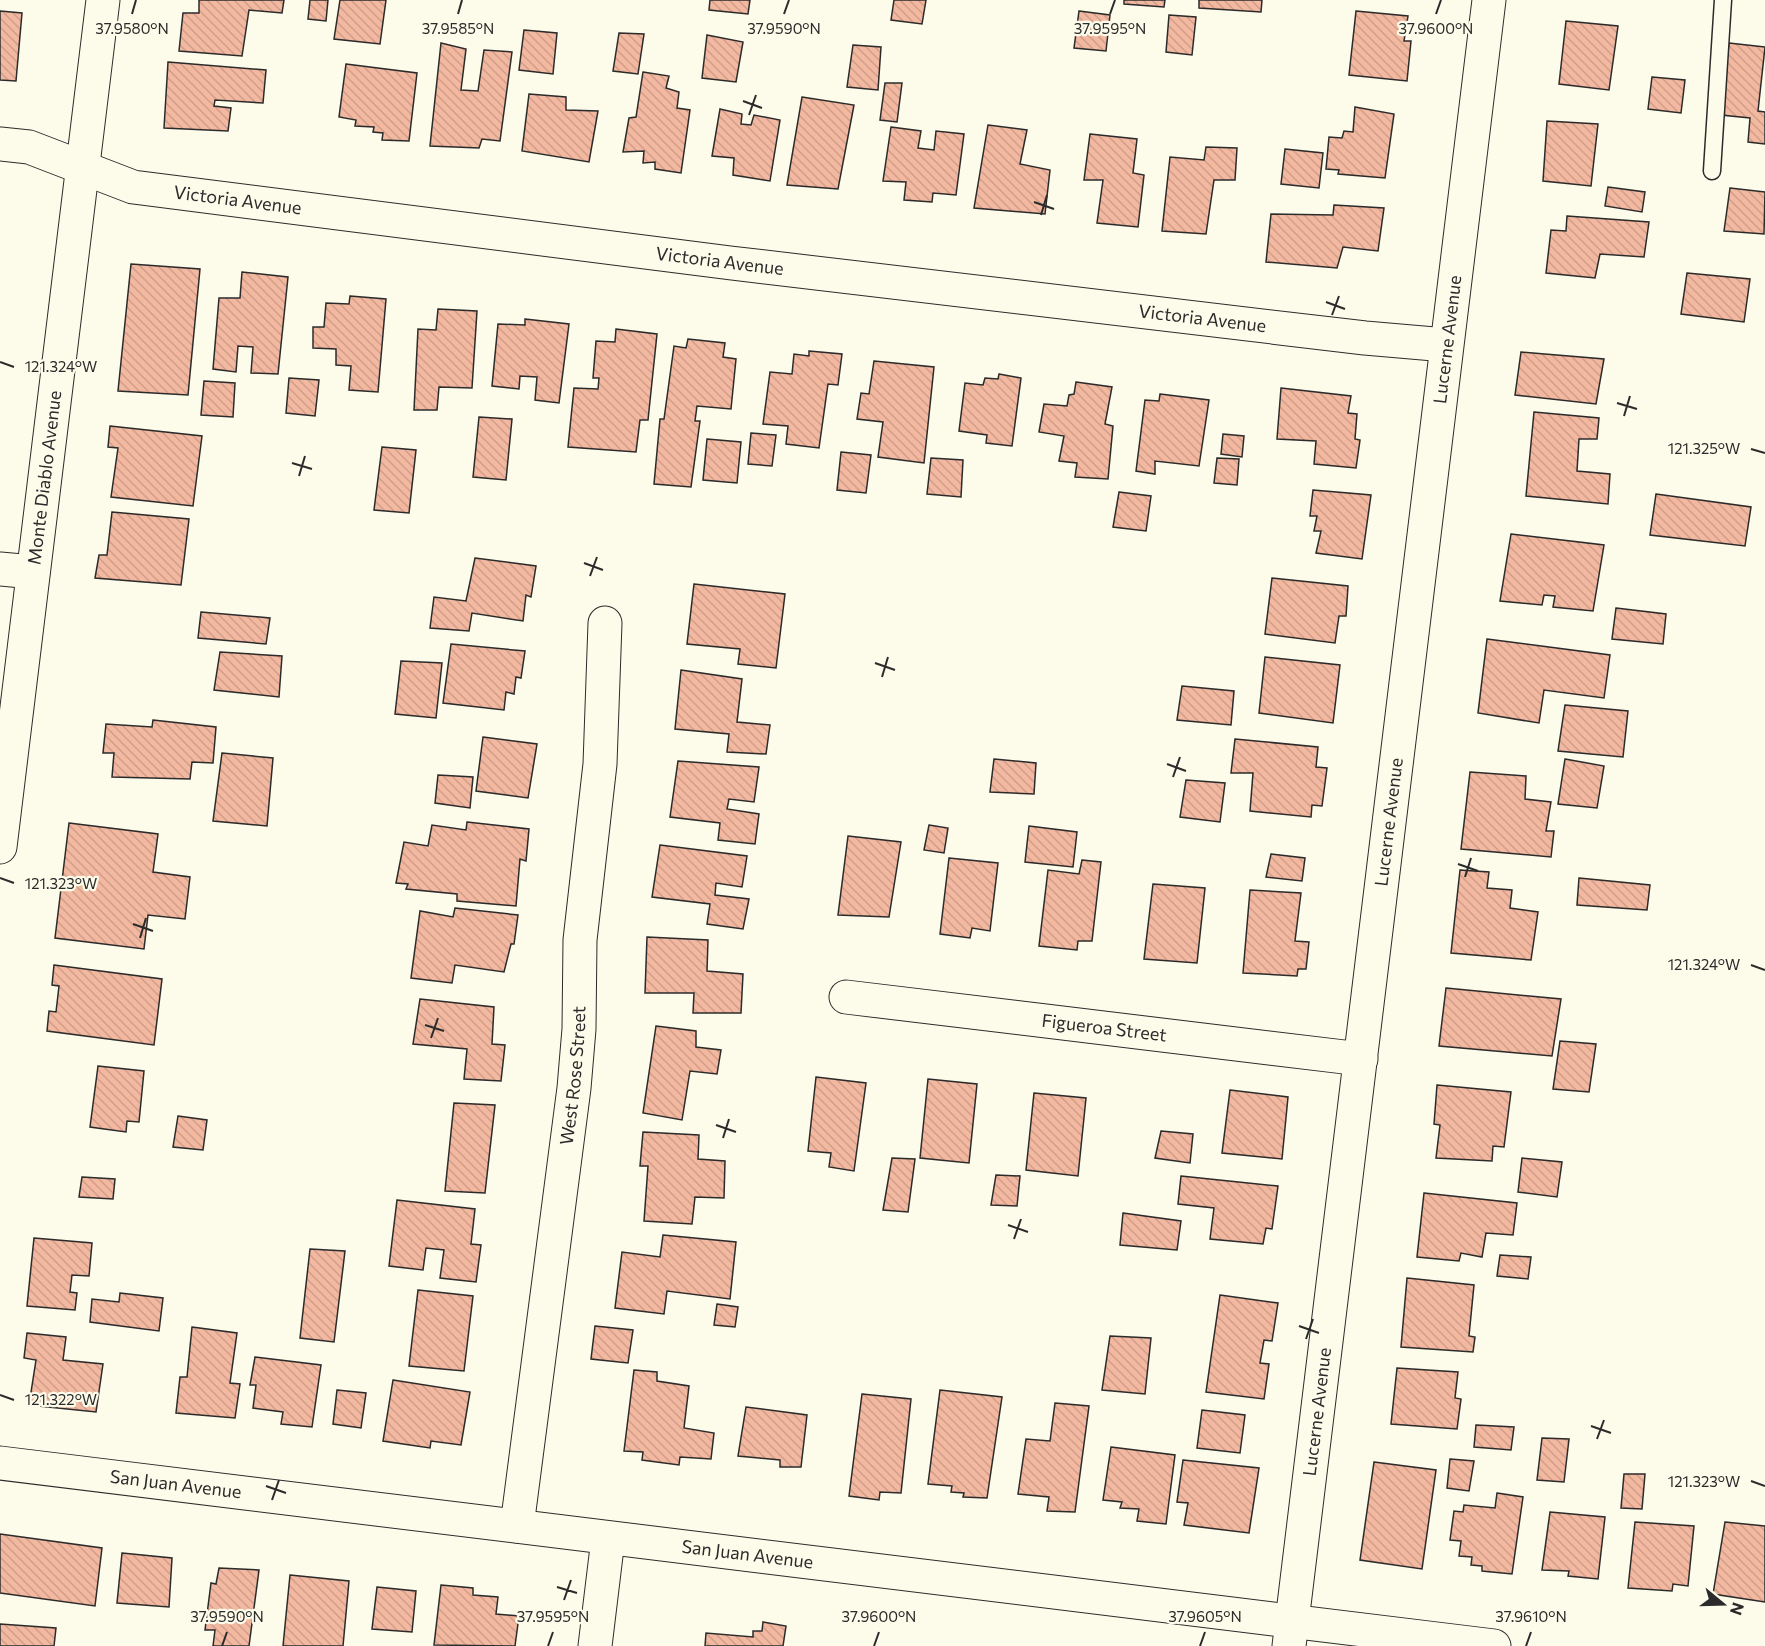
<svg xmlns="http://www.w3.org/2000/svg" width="1765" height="1646" font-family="Commissioner,sans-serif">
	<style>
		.building { fill: url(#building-back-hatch); stroke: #2b2b2b; stroke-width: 1.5 }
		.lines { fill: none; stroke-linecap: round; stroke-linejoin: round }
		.lane-casing { stroke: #2b2b2b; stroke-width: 19 }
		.street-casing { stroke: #2b2b2b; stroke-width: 35 }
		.secondary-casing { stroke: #2b2b2b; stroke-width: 35 }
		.lane { stroke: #fdfbea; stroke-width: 16 }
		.street { stroke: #fdfbea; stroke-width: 33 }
		.secondary { stroke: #fdfbea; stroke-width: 33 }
		.ticks { fill: none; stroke: #2b2b2b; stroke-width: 2 }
		.labels { text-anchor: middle; stroke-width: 4.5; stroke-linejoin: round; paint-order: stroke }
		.street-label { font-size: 18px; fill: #2b2b2b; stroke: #fdfbea }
		.ticks-label { font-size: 15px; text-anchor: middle; fill: #2b2b2b; stroke: #fdfbea; stroke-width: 4.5; stroke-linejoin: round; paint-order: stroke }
	</style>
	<defs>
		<pattern id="building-back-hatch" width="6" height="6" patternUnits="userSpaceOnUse" patternTransform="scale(1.5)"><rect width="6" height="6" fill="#f2b8a0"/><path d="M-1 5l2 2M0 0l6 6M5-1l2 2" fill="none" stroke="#d09e8a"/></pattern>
	</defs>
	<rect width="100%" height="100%" fill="#fdfbea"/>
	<g class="building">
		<path d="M199,0h85l-2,13 -33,-3 -7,46 -63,-5 4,-38h16z"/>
		<path d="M310,0h18l-2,21 -18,-2z"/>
		<path d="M340,0h46l-6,44 -46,-5z"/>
		<path d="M710,0h40l-2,14 -39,-4z"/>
		<path d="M894,0h32l-4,24 -31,-4z"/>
		<path d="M1124,0h41l-1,7 -40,-3z"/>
		<path d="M1199,0h63l-1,12 -62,-4z"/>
		<path d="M0,11l22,2 -6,68 -16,-1z"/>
		<path d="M1079,11l31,4 -4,36 -32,-3z"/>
		<path d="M1356,11l52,5 -4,25h7l-4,40 -58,-6z"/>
		<path d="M1169,15l27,2 -4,38 -26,-3z"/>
		<path d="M1566,21l52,5 -9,64 -50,-6z"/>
		<path d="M524,30l33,3 -4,41 -34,-4z"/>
		<path d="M619,33l25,1 -6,40 -25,-3z"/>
		<path d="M707,35l36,7 -7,40 -34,-4z"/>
		<path d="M441,43l25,6 -5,41 17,1 6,-41 28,2 -12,89 -18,-2 -3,9 -49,-2z"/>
		<path d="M1729,43l36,4 -7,64 7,1v32l-17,-2 2,-24 -29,-3z"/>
		<path d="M853,45l28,2 -3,43 -31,-3z"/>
		<path d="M168,62l98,8 -3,33 -48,-3 -1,6 17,2 -3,23 -64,-3z"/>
		<path d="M346,64l71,9 -8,68 -27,-1 1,-7 -10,-1 1,-5 -19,-1 1,-6 -17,-3z"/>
		<path d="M643,72l26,4 -3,12 13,4 -2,16 13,2 -9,63 -26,-4v-7l-12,1 1,-12 -21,1 6,-34 7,-1z"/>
		<path d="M1652,77l33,3 -4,33 -33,-4z"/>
		<path d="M885,83h17l-5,39 -17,-2z"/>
		<path d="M529,94l37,3v13l32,1 -9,51 -67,-11z"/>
		<path d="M802,97l52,8 -16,84 -51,-4z"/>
		<path d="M1355,107l39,7 -9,64 -47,-4 1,-4 -13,-1 3,-32 13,1 2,-7 9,1z"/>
		<path d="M720,109l22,5 -1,10 10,1 3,-10 26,5 -10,61 -37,-6 1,-17 -22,-2z"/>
		<path d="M1547,121l51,3 -7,62 -48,-5z"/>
		<path d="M988,125l39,5 -7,34 30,6 -5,44 -71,-6z"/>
		<path d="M891,127l30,4 -3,17 16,2 2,-19 28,3 -8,61 -23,-2 -1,9 -28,-2 2,-18 -23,-1z"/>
		<path d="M1090,134l47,5 -4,34 11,2 -6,52 -41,-4 6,-43h-19z"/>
		<path d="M1206,147l31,1 -2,32h-21l-8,54 -44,-3 8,-74 34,3z"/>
		<path d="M1285,149l38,4 -4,35 -38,-4z"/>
		<path d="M1608,187l37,5 -3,20 -37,-6z"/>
		<path d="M1730,188l35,4 -1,42 -40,-3z"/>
		<path d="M1334,205l50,3 -6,43 -35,-4 -6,21 -71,-6 5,-48 62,1z"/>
		<path d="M1567,216l82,6 -5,35 -44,-3 -5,24 -49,-5 5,-43 15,1z"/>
		<path d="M131,264l69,5 -12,126 -70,-4z"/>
		<path d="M242,272l46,5 -10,97 -27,-1 2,-26 -15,-1 -2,26 -23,-3 6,-71h21z"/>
		<path d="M1687,273l63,6 -6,43 -63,-8z"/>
		<path d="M350,296l36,3 -8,93 -29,-2 2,-24 -15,-1v-16l-23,-1v-21h11l2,-24 23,1z"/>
		<path d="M438,309l39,2 -5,77 -33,-1 -2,23h-23l4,-81 18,1z"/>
		<path d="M525,319l44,5 -10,79 -24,-3 2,-23 -17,-1 -1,13 -27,-3 6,-62 27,1z"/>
		<path d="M616,329l41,5 -9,86h-8l-4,32 -68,-5 6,-59 24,1 1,-11h-6l3,-37 19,1z"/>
		<path d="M688,339l37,4 -2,14 13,2 -5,50 -34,-3 -2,15h5l-9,66 -37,-3 6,-65h4l10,-73 12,2z"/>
		<path d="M809,351l33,3 -4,31 -10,-1 -9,64 -33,-4 2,-18 -25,-2 7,-52 22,2 2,-20 15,2z"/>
		<path d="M1521,352l83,7 -8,45 -81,-9z"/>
		<path d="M874,361l60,6 -10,96 -46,-6 5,-35 -26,-3 4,-26 8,1z"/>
		<path d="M999,374l22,4 -9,68 -26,-3 1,-8 -28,-4 6,-48 18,2 2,-7 13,1z"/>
		<path d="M289,378l30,2 -4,36 -29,-3z"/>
		<path d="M204,381l31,2 -2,34 -32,-2z"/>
		<path d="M1076,382l36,5 -7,37 8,2 -5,53 -33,-2 2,-14 -18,-2 5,-25 -25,-4 5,-28 23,2 2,-11 5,-1z"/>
		<path d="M1281,388l70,8 -3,17 9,1 -2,25 5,1 -4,28 -42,-4 2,-23 -39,-2z"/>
		<path d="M1160,394l49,6 -10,66 -44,-5v13l-19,-3 9,-71 14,1z"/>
		<path d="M1534,412l65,6 -2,21h-18l-2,32 33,3 -2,30 -82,-8z"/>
		<path d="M479,417l33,2 -6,61 -33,-3z"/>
		<path d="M110,426l92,10 -9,70 -82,-9 7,-49 -10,-1z"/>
		<path d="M751,433l25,2 -4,31 -24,-2z"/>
		<path d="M1223,434l21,2 -2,21 -21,-3z"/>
		<path d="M707,439l34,3 -4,41 -34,-3z"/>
		<path d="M382,447l34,3 -7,63 -35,-3z"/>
		<path d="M841,452l30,3 -5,38 -29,-3z"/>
		<path d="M931,458l32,2 -2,37 -34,-3z"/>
		<path d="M1217,458l22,1 -2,26 -23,-2z"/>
		<path d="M1313,490l58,5 -9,64 -46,-6 5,-22h-7l3,-15h-7z"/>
		<path d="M1119,492l32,4 -5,35 -33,-4z"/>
		<path d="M1656,494l95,13 -6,39 -95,-11z"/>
		<path d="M112,512l77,7 -8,66 -86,-7 4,-23h8z"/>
		<path d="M1511,534l93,11 -11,66 -40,-4 2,-11 -11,-1 -2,10 -42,-4z"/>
		<path d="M475,558l61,8 -5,31 -5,-2 -3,26 -51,-8 -3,18 -39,-3 4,-31 32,4z"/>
		<path d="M1272,578l76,8 -2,30h-7l-4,27 -70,-9z"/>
		<path d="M694,584l91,10 -9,74 -38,-4 2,-15 -53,-5z"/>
		<path d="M1616,608l50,6 -3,30 -51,-5z"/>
		<path d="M201,612l69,6 -4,26 -68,-6z"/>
		<path d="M1487,639l123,16 -6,43 -60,-8 -5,33 -61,-10z"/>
		<path d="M451,644l74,7 -4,27 -5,-1 -2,17 -8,-2 -2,18 -61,-7z"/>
		<path d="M220,652l62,4 -3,41 -65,-7z"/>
		<path d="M1265,657l75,8 -7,58 -74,-10z"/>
		<path d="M401,661l41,2 -6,55 -41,-4z"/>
		<path d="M681,670l61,9 -5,43 33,3 -4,29 -39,-2 2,-18 -54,-5z"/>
		<path d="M1182,686l52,5 -3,34 -54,-5z"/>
		<path d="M1565,705l63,6 -5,46 -65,-6z"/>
		<path d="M153,720l63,7 -3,36 -21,-1 -2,17 -78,-2 2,-24h-11l3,-29 46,3z"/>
		<path d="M483,737l54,7 -9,54 -52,-7z"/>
		<path d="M1235,739l83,8 -2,20 11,1 -5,38 -10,-1 -1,12 -61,-6 3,-38h-22z"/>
		<path d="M222,753l51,5 -6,68 -54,-5z"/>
		<path d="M994,759l42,4 -2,31 -44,-2z"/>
		<path d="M1565,759l39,7 -7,42 -39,-4z"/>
		<path d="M678,761l81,6 -5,35 -25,-3 -2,10 32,5 -4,30 -37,-4 2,-17 -50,-6z"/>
		<path d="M1470,772l56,4 -1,23 26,3 -5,29h8l-3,26 -90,-8z"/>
		<path d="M438,775l35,2 -3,31 -35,-5z"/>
		<path d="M1186,780l39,3 -5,39 -40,-5z"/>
		<path d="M467,822l62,7 -3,32 -6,-2 -4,47 -59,-5v-7l-51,-5 2,-5 -12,-1 8,-41 24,4 4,-21 34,5z"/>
		<path d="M69,823l89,11 -5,38 37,5 -5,42 -37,-4 -4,34 -89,-11z"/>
		<path d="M929,825l19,3 -4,25 -20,-3z"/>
		<path d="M1029,826l48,6 -4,35 -48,-5z"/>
		<path d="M848,836l53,6 -12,75 -51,-2z"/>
		<path d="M660,845l87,11 -5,31 -26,-4 -1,12 34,4 -6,30 -36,-5 3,-20 -58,-7z"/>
		<path d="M1271,854l34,4 -3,23 -36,-4z"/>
		<path d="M949,858l49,5 -8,68 -18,-3 -2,10 -30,-4z"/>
		<path d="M1082,860l19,2 -9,79h-14l-1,9 -38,-4 9,-76 31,4z"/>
		<path d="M1460,870l29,2 -2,16 25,2 -2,18 28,4 -7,48 -80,-7z"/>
		<path d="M1579,878l71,7 -3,25 -70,-5z"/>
		<path d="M1153,884l52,4 -8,75 -53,-4z"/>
		<path d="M1250,890l51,3 -6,48 14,1 -3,27h-8l-1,7 -54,-3z"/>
		<path d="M455,908l63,7 -4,29h-3l-7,28 -49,-7 -3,18 -41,-5 9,-67 33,6z"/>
		<path d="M647,937l61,3 -1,31 36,3 -2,39h-48l1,-20h-49z"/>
		<path d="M54,965l108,14 -8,66 -107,-14 2,-20 7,1 3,-26 -7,-1z"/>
		<path d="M1446,988l115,11 -9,57 -113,-10z"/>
		<path d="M420,999l74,8 -2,37 13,1 -4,36 -37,-2 3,-30 -54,-5z"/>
		<path d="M656,1026l40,5v16l25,3 -4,24 -27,-3 -8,49 -39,-7z"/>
		<path d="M1560,1041l36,3 -7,48 -36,-3z"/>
		<path d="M98,1066l46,5 -5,51 -12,-1 -1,11 -36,-5z"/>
		<path d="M816,1077l50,6 -12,88 -25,-4 2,-14 -23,-2z"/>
		<path d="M928,1079l49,5 -8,79 -49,-5z"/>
		<path d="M1437,1085l74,7 -7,55 -11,-1 -1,15 -56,-3 4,-33 -6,-1z"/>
		<path d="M1230,1090l58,7 -6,62 -60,-6z"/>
		<path d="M1034,1093l52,5 -8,78 -52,-6z"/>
		<path d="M454,1103l41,2 -10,88 -40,-2z"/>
		<path d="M178,1116l29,4 -4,30 -30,-3z"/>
		<path d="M1161,1131l32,3 -3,29 -35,-5z"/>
		<path d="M643,1132l56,3 -1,24 27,2 -1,37 -29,-1 -3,27 -48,-3 4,-55h-8z"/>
		<path d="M892,1158l23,1 -7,53 -25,-2z"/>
		<path d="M1522,1158l40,4 -5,35 -39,-5z"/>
		<path d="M996,1175l24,1 -3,30 -26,-1z"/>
		<path d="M1181,1176l97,10 -6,43 -6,-1 -3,16 -53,-5 4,-31 -36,-4z"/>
		<path d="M82,1177l33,2 -2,20 -34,-2z"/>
		<path d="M1424,1193l93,10 -4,32 -27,-2 -4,24 -21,-4 -2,8 -42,-4z"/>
		<path d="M397,1200l78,9 -4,35 10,1 -5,37 -36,-4 4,-28 -18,-2 -3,22 -34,-4z"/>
		<path d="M1123,1213l58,8 -4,29 -57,-5z"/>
		<path d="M663,1235l73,7 -6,57 -63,-8 -3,23 -49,-6 7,-56 38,5z"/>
		<path d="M34,1238l58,5 -3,33 -17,-1 -2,17 7,1 -2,17 -48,-4z"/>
		<path d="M310,1249l35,2 -11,91 -34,-4z"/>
		<path d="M1500,1255l31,2 -3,22 -31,-3z"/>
		<path d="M1407,1278l67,7 -5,51 6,1 -2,15 -72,-5z"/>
		<path d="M418,1290l55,6 -9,75 -55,-5z"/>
		<path d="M120,1293l43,5 -4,33 -69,-9 2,-23 27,3z"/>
		<path d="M1220,1295l58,8 -6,38 -8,-1 -4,23 9,1 -5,35 -58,-7z"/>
		<path d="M717,1304l21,3 -3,20 -21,-2z"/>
		<path d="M595,1326l38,4 -5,33 -37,-4z"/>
		<path d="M192,1327l45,6 -7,50 10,1 -5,34 -59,-5 4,-36h7z"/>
		<path d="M27,1333l39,4 -3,23 40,4 -7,48 -67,-7 7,-45 -12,-2z"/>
		<path d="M1110,1336l41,2 -6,56 -43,-4z"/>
		<path d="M255,1357l66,8 -9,62 -31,-3 2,-12 -30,-4 3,-23h-6z"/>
		<path d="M1397,1368l61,4 -3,26 6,1 -4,30 -66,-5z"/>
		<path d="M634,1370l23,2v9l32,5 -5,42 30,5 -3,26 -31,-2 -1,8 -37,-5 1,-8 -19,-1z"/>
		<path d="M393,1380l77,12 -9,53 -30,-4 -1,7 -47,-7z"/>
		<path d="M337,1390l29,3 -5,35 -28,-4z"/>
		<path d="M940,1390l62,7 -15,101 -24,-1 1,-4 -13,-1 1,-6 -24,-2z"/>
		<path d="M862,1394l49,5 -10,94 -21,-1 -1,8 -30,-4z"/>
		<path d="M1055,1403l34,3 -14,106 -28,-1 2,-14 -31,-3 8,-55 24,2z"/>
		<path d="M746,1407l61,8 -6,52h-21v-7l-42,-4z"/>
		<path d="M1202,1410l43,5 -5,38 -43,-5z"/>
		<path d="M1476,1425l38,2 -3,23 -37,-3z"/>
		<path d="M1542,1438l27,1 -5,43 -27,-2z"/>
		<path d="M1111,1447l64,8 -9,69 -29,-3 2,-12 -19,-1 2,-6 -19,-2z"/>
		<path d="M1450,1459l24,2 -5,30 -22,-3z"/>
		<path d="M1183,1460l76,8 -10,65 -65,-8 4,-22 -11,-1z"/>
		<path d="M1374,1462l62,8 -14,99 -62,-9z"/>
		<path d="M1624,1474h21l-3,35 -21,-1z"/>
		<path d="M1497,1493l26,4 -11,77 -30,-3v-5l-11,-1 1,-8 -13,-1 2,-15 -11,-1 4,-29 9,1 1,-7 31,3z"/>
		<path d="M1550,1512l55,5 -7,62 -30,-3 1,-5 -27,-1z"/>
		<path d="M1635,1522l59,4 -6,60 -15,-2 -1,7 -44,-3z"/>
		<path d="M1725,1522l40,4v76l-52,-8z"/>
		<path d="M0,1534l102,14 -7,58 -95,-13z"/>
		<path d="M122,1553l50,5 -3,49 -52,-4z"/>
		<path d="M219,1568l40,2 -10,76h-36l2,-16h-10l6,-47 5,1z"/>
		<path d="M290,1575l59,6 -6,65h-60z"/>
		<path d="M441,1585l32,3v7l25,2 -2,17 23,2 -4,30 -81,-1z"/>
		<path d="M377,1587l39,4 -4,41 -40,-3z"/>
		<path d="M763,1622l23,4 -3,20h-78l1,-13 47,4v-6h9z"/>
		<path d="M0,1624l56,4 -2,18h-54z"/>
	</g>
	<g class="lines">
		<defs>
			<path id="lane" d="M1712,171l11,-171"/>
			<g id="street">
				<path id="s1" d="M0,144l29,3 104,40 598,76 634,75 81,7"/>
				<path d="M0,569l33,3"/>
				<path id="s2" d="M846,997l515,62"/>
				<path id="s3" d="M0,1463l1494,183"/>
				<path id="s4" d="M517,1526l57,-438 5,-59 1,-89 20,-176 5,-141"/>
				<path d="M595,1646l13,-107"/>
				<path id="s5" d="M1289,1646l200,-1646"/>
			</g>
			<g id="secondary">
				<path id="s6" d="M0,847l103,-847"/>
			</g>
		</defs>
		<use href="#lane" class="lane-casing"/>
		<use href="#street" class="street-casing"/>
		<use href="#secondary" class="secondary-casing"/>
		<use href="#lane" class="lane"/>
		<use href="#street" class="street"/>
		<use href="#secondary" class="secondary"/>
	</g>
	<path class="ticks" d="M132,14l4,-14M458,14l4,-14M784,14l5,-14M1110,14l5,-14M1436,14l5,-14M743,101l19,7M749,115l7,-20M1034,202l20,7M1041,215l6,-20M1326,302l19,7M1332,315l7,-19M0,362l14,5M1617,403l20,6M1624,416l6,-20M1751,449l14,4M292,463l20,6M299,476l6,-20M584,563l19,7M590,576l7,-19M875,663l20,7M882,677l6,-20M1167,764l19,7M1173,777l7,-20M1458,864l20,7M1465,877l6,-19M0,878l14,5M133,924l20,7M140,938l6,-20M1751,965l14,5M425,1025l19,6M431,1038l7,-20M716,1125l20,7M723,1138l6,-19M1008,1225l20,7M1014,1239l7,-20M1299,1326l20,7M1306,1339l7,-20M0,1395l14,5M1591,1426l20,7M1597,1439l7,-19M1751,1481l14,5M266,1486l20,7M272,1500l7,-20M557,1587l20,6M564,1600l7,-20M222,1646l5,-14M548,1646l5,-14M874,1646l5,-14M1200,1646l5,-14M1526,1646l5,-14"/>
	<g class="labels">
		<g class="street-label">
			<text dy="6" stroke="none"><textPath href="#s1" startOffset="246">Victoria Avenue</textPath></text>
			<text dy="6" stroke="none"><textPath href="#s1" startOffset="732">Victoria Avenue</textPath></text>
			<text dy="6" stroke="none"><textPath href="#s1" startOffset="1218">Victoria Avenue</textPath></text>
			<text dy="6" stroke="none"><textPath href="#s5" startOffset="1316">Lucerne Avenue</textPath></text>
			<text dy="6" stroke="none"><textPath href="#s6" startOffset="372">Monte Diablo Avenue</textPath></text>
			<text dy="6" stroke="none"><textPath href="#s5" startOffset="830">Lucerne Avenue</textPath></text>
			<text dy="6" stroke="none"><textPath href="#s2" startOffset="260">Figueroa Street</textPath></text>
			<text dy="6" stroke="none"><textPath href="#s4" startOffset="454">West Rose Street</textPath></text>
			<text dy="6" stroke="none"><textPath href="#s5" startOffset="236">Lucerne Avenue</textPath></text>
			<text dy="6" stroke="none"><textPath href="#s3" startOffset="177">San Juan Avenue</textPath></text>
			<text dy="6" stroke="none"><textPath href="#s3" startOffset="753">San Juan Avenue</textPath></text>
		</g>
	</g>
	<g class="ticks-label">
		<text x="132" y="34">37.9580°N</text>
		<text x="458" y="34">37.9585°N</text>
		<text x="784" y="34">37.9590°N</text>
		<text x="1110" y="34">37.9595°N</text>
		<text x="1436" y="34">37.9600°N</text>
		<text x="61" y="372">121.324°W</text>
		<text x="1704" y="454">121.325°W</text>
		<text x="61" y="889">121.323°W</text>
		<text x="1704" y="970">121.324°W</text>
		<text x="61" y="1405">121.322°W</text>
		<text x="1704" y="1487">121.323°W</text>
		<text x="227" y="1622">37.9590°N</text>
		<text x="553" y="1622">37.9595°N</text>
		<text x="879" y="1622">37.9600°N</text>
		<text x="1205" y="1622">37.9605°N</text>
		<text x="1531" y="1622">37.9610°N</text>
	</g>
	<g transform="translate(1723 1604) rotate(109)" stroke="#fdfbea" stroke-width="4.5" paint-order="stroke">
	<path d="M0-4.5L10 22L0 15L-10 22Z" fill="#2b2b2b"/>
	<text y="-9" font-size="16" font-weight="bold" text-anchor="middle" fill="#2b2b2b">N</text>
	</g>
</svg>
